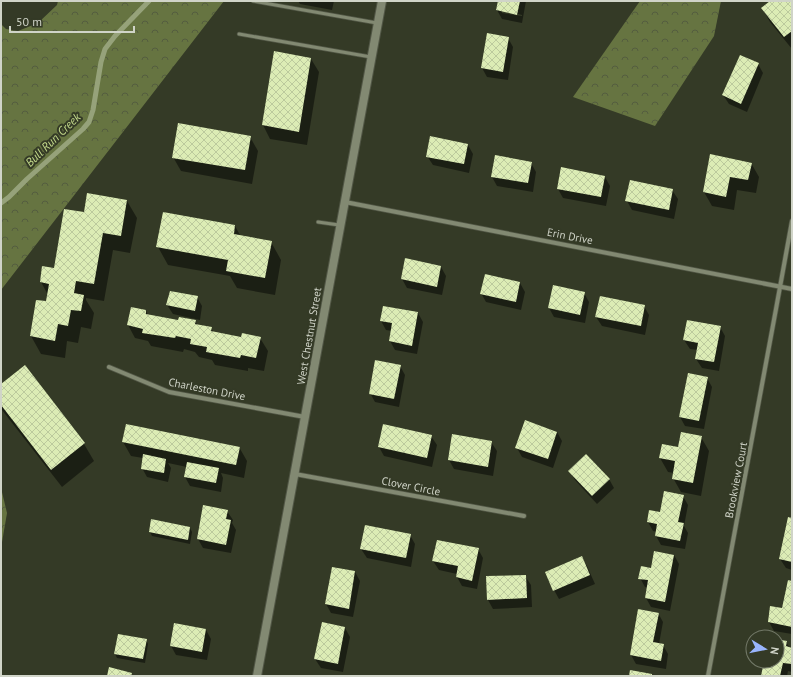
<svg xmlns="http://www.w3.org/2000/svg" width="793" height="677" font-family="'PT Sans',sans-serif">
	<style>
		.forest { fill: url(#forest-crowns) }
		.shadow { fill: #0007; fill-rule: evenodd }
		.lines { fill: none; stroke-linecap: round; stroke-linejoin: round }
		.stream { stroke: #96a27a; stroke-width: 5 }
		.building { fill: url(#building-cross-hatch) }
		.service-casing { stroke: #525746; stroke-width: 4.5 }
		.minor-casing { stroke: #525746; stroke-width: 5.5 }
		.secondary-casing { stroke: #525746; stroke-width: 10 }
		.service { stroke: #828972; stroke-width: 3 }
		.minor { stroke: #828972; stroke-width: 4 }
		.secondary { stroke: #828972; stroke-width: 8 }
		.labels { text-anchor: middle; stroke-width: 4; stroke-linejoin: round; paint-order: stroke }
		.street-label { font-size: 11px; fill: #d0d4c8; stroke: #343a26 }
		.water-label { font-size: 12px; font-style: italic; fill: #c3d98b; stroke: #343a26 }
	</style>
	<defs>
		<pattern id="forest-crowns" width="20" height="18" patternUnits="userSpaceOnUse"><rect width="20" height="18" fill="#667441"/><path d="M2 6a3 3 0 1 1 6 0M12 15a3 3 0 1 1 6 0" fill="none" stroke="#545d3f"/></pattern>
		<pattern id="building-cross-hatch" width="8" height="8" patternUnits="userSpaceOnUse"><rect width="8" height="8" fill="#dcecb5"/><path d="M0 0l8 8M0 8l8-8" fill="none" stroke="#bcca9d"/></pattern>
	</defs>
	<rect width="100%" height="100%" fill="#343a26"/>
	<g class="forest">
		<path d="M58,1h166l-223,289v-266l5,5 12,2 20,-8 19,-18z"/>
		<path d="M640,1h81l-7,35 -59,90 -82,-29z"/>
		<path d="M1,488l6,25 -6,35z"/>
	</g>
	<g class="shadow">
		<path d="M298,1h36l-2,9 -32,-6z"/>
		<path d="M499,1h27l-4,22 -20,-4 -5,-9zM502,10l20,5v1l-20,-3z"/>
		<path d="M772,1h20v48l-22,-27 -8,-14z"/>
		<path d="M508,38l5,9 -5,33 -21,-3 -5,-9z"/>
		<path d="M311,59l8,13 -12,73 -37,-6 -7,-14z"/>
		<path d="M758,64l5,9 -16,39 -18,-8 -6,-9z"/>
		<path d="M250,137l8,14 -6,33 -71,-13 -8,-14z"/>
		<path d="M468,145l5,9 -4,19 -36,-8 -6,-9z"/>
		<path d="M711,156l40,7 8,14 -3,16 -19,-3 -3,20 -22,-4 -8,-14z"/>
		<path d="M531,163l5,9 -3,20 -36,-6 -5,-9z"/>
		<path d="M605,177l5,9 -4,20 -43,-8 -5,-9z"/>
		<path d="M672,190l6,9 -4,20 -42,-9 -5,-9z"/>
		<path d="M127,201l10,17 -7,35 -17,-3 -9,51 -18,-3v2l8,13 -3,16 -10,-2 -3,16 -11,-2 -2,17 -24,-4 -10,-18 6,-35 10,2 1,-8 -7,-13 14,-13 30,-56z"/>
		<path d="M235,226l6,11 30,5 10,18 -6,35 -38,-7 -7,-12 -62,-11 -10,-18z"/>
		<path d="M441,267l5,9 -4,19 -35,-7 -5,-9z"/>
		<path d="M520,283l5,9 -4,18 -35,-8 -5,-9z"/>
		<path d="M584,293l5,9 -4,21 -31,-6 -5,-9z"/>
		<path d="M197,297l5,9 -2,14 -27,-6 -6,-9z"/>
		<path d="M644,306l5,9 -4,20 -43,-9 -6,-9z"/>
		<path d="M384,307l34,6 5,9 -6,32 -22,-4 -5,-9 2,-10 -6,-1 -5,-9z"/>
		<path d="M146,311l2,4 31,6h16l3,5 13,2 3,5 28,5h18l8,13 -4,20 -16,-3v3l-33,-6 -3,-5 -13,-3 -4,-5 -11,-3 -1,3 -32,-6 -3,-5 -13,-3 -7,-13z"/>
		<path d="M720,327l5,9 -6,35 -17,-3 -6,-9 2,-9 -8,-1 -6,-9z"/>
		<path d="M400,366l5,9 -6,32 -24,-5 -5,-9z"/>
		<path d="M707,378l5,9 -8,42 -19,-3 -5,-9z"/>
		<path d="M1,385l83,59 10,17 -32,26 -60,-77 -1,-2z"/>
		<path d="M126,425l113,22 8,14 -3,17 -23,-5 2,5 -2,14 -31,-6 -5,-9 2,-10 -19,-4 3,5 -3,14 -21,-5 -5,-9 1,-10 -12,-2 -8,-14z"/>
		<path d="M557,432l5,9 -9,27 -31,-11 -5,-9z"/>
		<path d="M431,436l6,9 -5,22 -48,-11 -5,-9z"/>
		<path d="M453,436l38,6 6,9 -4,25 -39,-7 -5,-9z"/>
		<path d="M701,437l8,14 -8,45 -20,-4 -8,-14 1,-5 -6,-1 -8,-14z"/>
		<path d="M570,471l39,8 5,9 -17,16 -22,-24z"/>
		<path d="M683,496l5,9 -4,21 4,7 -3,16 -24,-4 -5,-9 1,-4 -4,-1 -5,-9z"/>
		<path d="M227,511l6,9 -1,3 4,7 -5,23 -28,-5 -5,-9z"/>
		<path d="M792,519v51l-6,-2 -6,-9z"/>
		<path d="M190,528l2,4 -2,12 -38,-8 -2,-4z"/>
		<path d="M410,535l5,9 -4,23 -44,-9 -6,-9z"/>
		<path d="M478,549l5,9 -6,31 -15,-3 -5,-9v-3l-18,-4 -6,-9z"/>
		<path d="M674,555l5,9 -9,47 -19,-4 -5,-9 2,-10 -3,-1 -5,-9 11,-9z"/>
		<path d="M582,558l5,8 8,18 -36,15 -5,-9z"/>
		<path d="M355,572l5,9 -7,36 -22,-4 -5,-9z"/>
		<path d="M525,576l6,9 1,22 -39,2 -5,-9z"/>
		<path d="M792,582v52l-18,-3 -5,-9 14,-13z"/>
		<path d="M658,613l5,9 -4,22 4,1 5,9 -2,15 -30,-5 -5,-9z"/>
		<path d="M345,628l5,9 -7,35 -22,-4 -6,-9z"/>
		<path d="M206,630l5,9 -4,21 -31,-5 -5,-9z"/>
		<path d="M146,640l2,4 -3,19 -28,-5 -2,-4z"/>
		<path d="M777,640l9,2 4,6 2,1v23l-4,-1 -1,5h-25l3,-15h12z"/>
	</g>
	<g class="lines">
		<path class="stream" d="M1,203l8,-6 18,-18 56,-50 6,-7 4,-12 8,-48 4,-13 10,-13 34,-35"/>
	</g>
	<g class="building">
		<path d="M498,1h22l-3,14 -21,-5z"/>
		<path d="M770,1h22v30l-8,6 -23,-29z"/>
		<path d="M487,33l22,4 -6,35 -22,-4z"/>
		<path d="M274,51l37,7 -12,74 -37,-7z"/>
		<path d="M740,55l19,8 -18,41 -19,-9z"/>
		<path d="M178,123l73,13 -6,34 -73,-12z"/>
		<path d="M430,136l38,8 -4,20 -38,-7z"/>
		<path d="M710,154l42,9 -4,17 -18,-3 -4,20 -23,-5z"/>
		<path d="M495,155l37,7 -4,21 -37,-6z"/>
		<path d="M561,167l44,9 -4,21 -44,-8z"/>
		<path d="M630,180l43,9 -4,21 -44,-9z"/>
		<path d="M87,193l40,7 -6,36 -18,-3 -9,51 -18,-3 -2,12 10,2 -3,16 -10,-1 -3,16 -10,-2 -3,17 -25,-5 6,-36 10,1 3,-17 -9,-2 2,-16 12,2 10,-59 20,3z"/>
		<path d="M163,212l72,13 -1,9 38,7 -7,37 -39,-7 2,-11 -72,-13z"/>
		<path d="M405,258l36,8 -4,21 -36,-8z"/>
		<path d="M485,274l35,8 -4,20 -36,-8z"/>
		<path d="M553,285l32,7 -5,23 -32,-7z"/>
		<path d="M170,291l28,5 -3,15 -29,-6z"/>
		<path d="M600,296l45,9 -4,21 -46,-9z"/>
		<path d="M383,306l35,6 -6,34 -23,-5 3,-18 -12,-2z"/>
		<path d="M131,307l15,3v4l32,6 1,-3 17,3 -1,4 17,3 -1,4 30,6 1,-4 19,4 -5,21 -15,-3 -1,3 -34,-6 1,-5 -17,-3 1,-5 -15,-3 -1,2 -33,-5 1,-4 -16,-4z"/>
		<path d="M687,320l34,6 -7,36 -19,-3 3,-16 -15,-3z"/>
		<path d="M375,360l26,5 -7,34 -25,-5z"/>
		<path d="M25,365l60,78 -34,27 -50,-65v-21z"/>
		<path d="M688,373l20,4 -9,44 -20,-4z"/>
		<path d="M525,420l32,12 -9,27 -33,-11z"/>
		<path d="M126,424l114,23 -4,18 -114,-23z"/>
		<path d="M383,424l49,11 -5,23 -49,-11z"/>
		<path d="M681,432l21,4 -9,47 -21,-4 3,-18 -16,-3 3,-14 16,3z"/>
		<path d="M452,434l40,7 -4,26 -40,-7z"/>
		<path d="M143,454l23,5 -2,14 -23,-4z"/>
		<path d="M586,454l24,25 -18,17 -24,-25z"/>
		<path d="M187,462l32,6 -3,15 -32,-6z"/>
		<path d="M664,491l20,4 -6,27 6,1 -4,18 -25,-5 2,-12 -10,-2 2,-12 11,2z"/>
		<path d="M203,505l25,5 -2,9 5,1 -5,25 -29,-6z"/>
		<path d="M788,517l4,1v44l-13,-3z"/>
		<path d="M151,519l39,8 -2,13 -39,-8z"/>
		<path d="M365,525l46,9 -5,24 -46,-9z"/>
		<path d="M437,540l42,8 -7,33 -16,-4 2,-11 -26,-5z"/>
		<path d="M654,551l20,4 -9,47 -20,-4 3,-18 -10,-1 3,-13 10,2z"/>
		<path d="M582,556l8,19 -37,16 -8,-19z"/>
		<path d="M332,567l23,4 -6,38 -24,-5z"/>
		<path d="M526,575l1,23 -40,2 -1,-24z"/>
		<path d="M788,580l4,1v46l-24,-5 2,-16 12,2z"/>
		<path d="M638,609l21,4 -6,29 11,2 -3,17 -31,-6z"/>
		<path d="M322,622l23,5 -7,37 -24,-5z"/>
		<path d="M174,623l32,6 -4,23 -32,-6z"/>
		<path d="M118,634l29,5 -4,20 -29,-5z"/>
		<path d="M777,639l10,2 -1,5 6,2v16l-9,-1 -3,13h-19l3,-15h13z"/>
		<path d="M109,667l23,6 -1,3h-24z"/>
		<path d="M630,670l22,4v2h-23z"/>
	</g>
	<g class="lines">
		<defs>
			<g id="service">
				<path d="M253,1l124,22"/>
				<path d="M239,34l132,23"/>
				<path d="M318,222l21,3"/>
			</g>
			<g id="minor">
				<path d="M345,202l447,87"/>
				<path d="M109,367l60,25 136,25"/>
				<path d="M295,474l229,42"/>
				<path d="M708,676l68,-367 16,-88"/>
			</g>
			<path id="secondary" d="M257,676l125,-675"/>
		</defs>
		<use href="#service" class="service-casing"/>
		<use href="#minor" class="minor-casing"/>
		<use href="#secondary" class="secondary-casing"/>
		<use href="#service" class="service"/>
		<use href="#minor" class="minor"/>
		<use href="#secondary" class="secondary"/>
	</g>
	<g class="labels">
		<g class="street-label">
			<text transform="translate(570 236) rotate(11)" y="4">Erin Drive</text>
			<text transform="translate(309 336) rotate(-80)" y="4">West Chestnut Street</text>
			<text transform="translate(207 389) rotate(11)" y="4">Charleston Drive</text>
			<text transform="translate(736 480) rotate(-79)" y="4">Brookview Court</text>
			<text transform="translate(411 486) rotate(11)" y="4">Clover Circle</text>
		</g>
		<g class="water-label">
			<text transform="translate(53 140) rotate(-44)" y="4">Bull Run Creek</text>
		</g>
	</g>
	<rect width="793" height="677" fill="none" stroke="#d0d4c8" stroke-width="4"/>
	<g transform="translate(765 649) rotate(100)"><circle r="19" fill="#343a26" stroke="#727867"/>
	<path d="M0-3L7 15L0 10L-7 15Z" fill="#99b5fd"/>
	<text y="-6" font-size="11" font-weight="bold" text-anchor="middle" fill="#d0d4c8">N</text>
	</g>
	<path d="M10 26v6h124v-6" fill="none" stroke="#d0d4c8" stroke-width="2"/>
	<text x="16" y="26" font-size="12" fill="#d0d4c8" stroke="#343a26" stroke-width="3" paint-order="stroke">50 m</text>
</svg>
